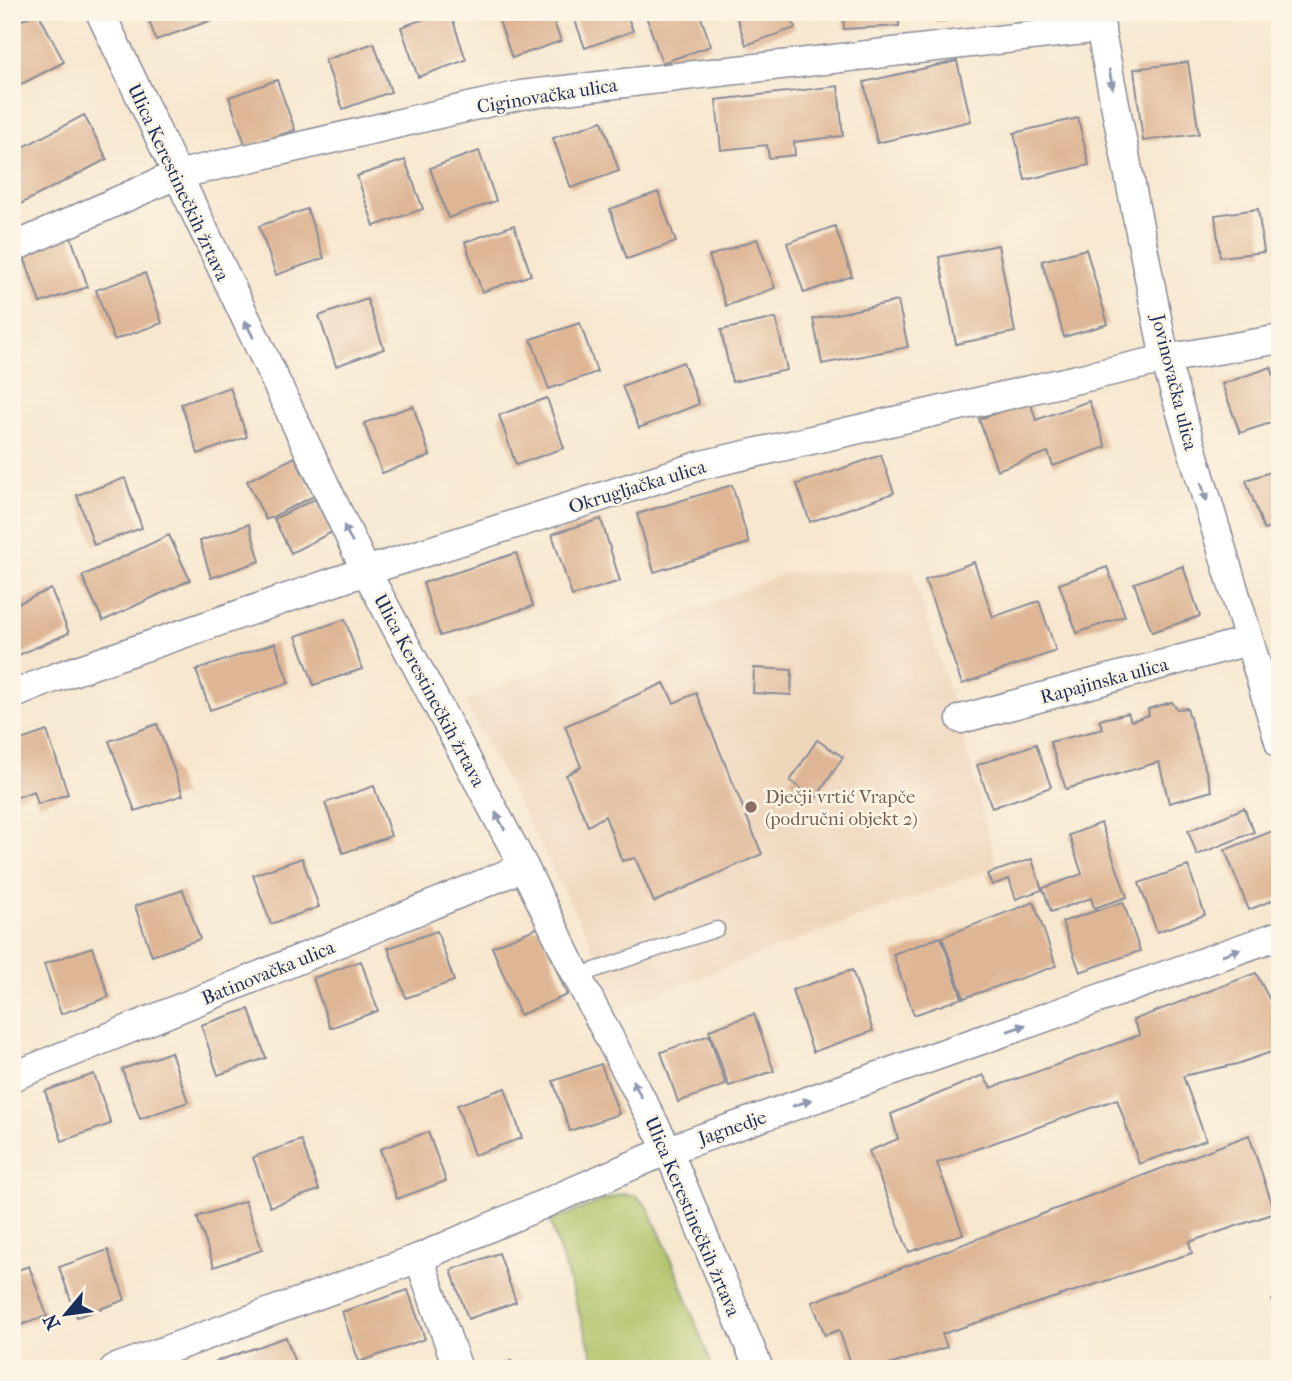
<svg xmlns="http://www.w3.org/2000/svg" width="1292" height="1381" font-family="'IM FELL French Canon',serif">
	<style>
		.built { fill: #eed6bb }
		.green { fill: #aec166; stroke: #647862; stroke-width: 2 }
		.building { fill: #deb695 }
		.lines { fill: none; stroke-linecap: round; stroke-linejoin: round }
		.lane-casing { stroke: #898b96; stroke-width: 17 }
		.street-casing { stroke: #898b96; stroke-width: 31 }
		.lane { stroke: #fff; stroke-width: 14 }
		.street { stroke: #fff; stroke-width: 28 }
		.oneway { fill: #8d97ae }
		.education-dot { fill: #8d6e63; stroke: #fcf5e5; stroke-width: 2.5 }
		.labels { text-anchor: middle; stroke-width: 5; stroke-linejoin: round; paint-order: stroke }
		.street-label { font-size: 19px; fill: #1b2f5e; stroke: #fcf5e5 }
		.education-label { font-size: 19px; fill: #785e54; stroke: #fcf5e5; text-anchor: start }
	</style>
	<rect width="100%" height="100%" fill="#fcf5e5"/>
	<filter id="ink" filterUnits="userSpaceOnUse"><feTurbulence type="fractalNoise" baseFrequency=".0143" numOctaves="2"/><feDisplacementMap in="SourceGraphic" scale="14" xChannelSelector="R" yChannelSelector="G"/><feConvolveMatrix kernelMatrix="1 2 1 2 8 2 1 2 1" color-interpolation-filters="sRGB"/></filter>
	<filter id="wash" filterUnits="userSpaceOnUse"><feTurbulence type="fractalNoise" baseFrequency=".00686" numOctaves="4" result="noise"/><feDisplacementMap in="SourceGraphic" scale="28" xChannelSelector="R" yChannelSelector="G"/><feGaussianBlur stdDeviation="1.57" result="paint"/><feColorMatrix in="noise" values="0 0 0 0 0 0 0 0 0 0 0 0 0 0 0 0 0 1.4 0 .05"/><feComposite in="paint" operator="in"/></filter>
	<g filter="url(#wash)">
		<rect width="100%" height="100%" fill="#f7e7cf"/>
		<path class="built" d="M912,570l54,177 31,120 -250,92 -128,50 -29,-68 -126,-240 319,-127z"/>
		<path class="green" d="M621,1194l16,2 12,13 25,56 39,104h-116l-47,-148z"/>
		<g id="blocks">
			<g class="building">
				<path d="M38,12l26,50 -52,27v-64z"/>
				<path d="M146,12h64l2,8 -56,20z"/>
				<path d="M444,12h6l16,48 -48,17 -17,-50z"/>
				<path d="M496,12h54l11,29 -49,17z"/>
				<path d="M572,12h54l7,19 -48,17z"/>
				<path d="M647,12h52l12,34 -49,17 -17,-50z"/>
				<path d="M735,12h54l6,16 -49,17z"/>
				<path d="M843,12h56v14l-55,3z"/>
				<path d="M934,12h47v2l-45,8z"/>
				<path d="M1111,12h27v2l-26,2z"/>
				<path d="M1280,39v18l-9,-9z"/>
				<path d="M374,43l17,49 -48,17 -18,-49z"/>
				<path d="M957,61l14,60 -94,22 -13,-61z"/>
				<path d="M1188,62l11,72 -56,7 -9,-72z"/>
				<path d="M277,80l18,50 -49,17 -17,-50z"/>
				<path d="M838,86l5,50 -49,6 1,13 -26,3 -2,-13 -46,5 -5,-50z"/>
				<path d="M84,115l23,44 -92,48 -3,-6v-48z"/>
				<path d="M1078,118l11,47 -64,15 -11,-47z"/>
				<path d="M602,121l17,50 -48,17 -18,-50z"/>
				<path d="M479,151l17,50 -48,17 -18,-50z"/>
				<path d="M405,160l18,49 -49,17 -17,-50z"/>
				<path d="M658,192l18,50 -49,17 -17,-50z"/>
				<path d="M307,209l17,49 -48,17 -17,-49z"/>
				<path d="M1258,209l6,43 -44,5 -5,-42z"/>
				<path d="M514,225l17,50 -49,17 -17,-50z"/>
				<path d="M835,226l17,50 -48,17 -17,-50z"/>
				<path d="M71,237l17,50 -48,16 -17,-49z"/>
				<path d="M757,239l18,49 -49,18 -17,-50z"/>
				<path d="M998,245l17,87 -59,12 -17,-87z"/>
				<path d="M1086,249l22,75 -44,13 -22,-76z"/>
				<path d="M145,273l17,50 -48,17 -18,-50z"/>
				<path d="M367,299l17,50 -48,17 -17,-50z"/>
				<path d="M898,301l10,46 -86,17 -9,-45z"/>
				<path d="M776,318l11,52 -55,12 -11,-52z"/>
				<path d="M580,323l17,49 -48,17 -18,-50z"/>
				<path d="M683,362l16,42 -60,24 -17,-42z"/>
				<path d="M1271,367l9,26v27l-40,13 -18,-49z"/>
				<path d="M230,387l17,50 -49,17 -17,-50z"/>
				<path d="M547,398l17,50 -48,17 -17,-50z"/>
				<path d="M1030,401l6,19 53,-19 17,46 -53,19 -5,-14 -51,18 -18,-51z"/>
				<path d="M413,406l17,50 -48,17 -18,-50z"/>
				<path d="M881,455l13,38 -84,29 -13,-38z"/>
				<path d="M295,457l19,39 -48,24 -19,-39z"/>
				<path d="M1280,469v56l-16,5 -18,-50z"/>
				<path d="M125,478l17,50 -48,17 -17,-50z"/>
				<path d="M732,485l17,58 -95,29 -17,-58z"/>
				<path d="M315,499l17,33 -41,21 -17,-34z"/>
				<path d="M601,519l19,62 -48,15 -20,-62z"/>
				<path d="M249,524l11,37 -49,17 -11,-37z"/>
				<path d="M169,535l21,45 -87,41 -21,-45z"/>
				<path d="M516,553l17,53 -93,30 -17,-53z"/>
				<path d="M974,562l19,55 46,-16 17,50 -94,33 -37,-104z"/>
				<path d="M1183,566l17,50 -48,16 -18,-49z"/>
				<path d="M1107,567l18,49 -48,17 -18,-49z"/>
				<path d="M51,589l18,44 -57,25v-52z"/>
				<path d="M345,619l17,50 -48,16 -18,-49z"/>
				<path d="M275,643l14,40 -79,27 -14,-40z"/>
				<path d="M754,668l38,2 -1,25 -38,-2z"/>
				<path d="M664,683l10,20 22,-10 66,161 -108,48 -19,-44 -13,3 -17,-45 -17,10 -22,-51 15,-8 -16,-41z"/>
				<path d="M1172,702l5,7 10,-1 25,83 -43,12 -10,-41 -93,27 -16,-47 53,-13 -4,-9 29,-7 3,8 18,-6 -1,-6z"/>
				<path d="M157,724l26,71 -48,16 -26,-70z"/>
				<path d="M47,731l21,63 -30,10 -4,-13 -22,8v-56z"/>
				<path d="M817,740l26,17 -27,41 -26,-17z"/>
				<path d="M1036,744l15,43 -59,21 -15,-43z"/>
				<path d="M374,786l17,50 -48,17 -18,-50z"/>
				<path d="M1244,808l10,24 -57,23 -9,-24z"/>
				<path d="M1101,823l26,74 -33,11 -3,-10 -40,14 -8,-24 39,-14 -13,-39z"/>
				<path d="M1280,828v69l-31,13 -24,-60z"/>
				<path d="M302,858l17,49 -48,17 -18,-49z"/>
				<path d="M1032,859l10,31 -26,9 -7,-20 -17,6 -5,-11z"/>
				<path d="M1188,866l17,49 -48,17 -18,-49z"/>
				<path d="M183,890l17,49 -48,17 -17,-50z"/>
				<path d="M1034,902l22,64 -92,32 -22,-61z"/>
				<path d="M1123,902l17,49 -60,21 -18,-50z"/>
				<path d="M539,927l28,68 -47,20 -28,-68z"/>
				<path d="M437,931l17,50 -48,17 -18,-50z"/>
				<path d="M941,937l21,61 -48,17 -21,-61z"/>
				<path d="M92,947l17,50 -48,17 -17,-50z"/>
				<path d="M361,961l17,50 -48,17 -17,-50z"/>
				<path d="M852,970l21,61 -60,21 -21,-62z"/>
				<path d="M1256,973l24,47v29l-43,15 -54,12 23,64 -67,24 -22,-65 -180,64 26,71 -54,18 -40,-101 29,-12 -7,-25 92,-39 8,13 149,-53 -7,-15z"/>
				<path d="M249,1009l17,49 -48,17 -17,-50z"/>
				<path d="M754,1014l20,57 -45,15 -20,-56z"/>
				<path d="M709,1035l17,50 -48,17 -17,-50z"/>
				<path d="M171,1052l17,50 -48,17 -18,-50z"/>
				<path d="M601,1064l18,50 -49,17 -17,-50z"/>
				<path d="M94,1074l17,50 -49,17 -17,-50z"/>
				<path d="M505,1088l17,50 -48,17 -17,-50z"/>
				<path d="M428,1132l18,49 -49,18 -17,-50z"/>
				<path d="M1249,1135l26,78 -86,29 3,11 -250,81 5,13 -71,22h-23l-14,-39 -14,5 -13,-33z"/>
				<path d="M301,1140l18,50 -49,17 -17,-50z"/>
				<path d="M245,1201l17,49 -48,17 -17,-50z"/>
				<path d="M108,1250l17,50 -48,17 -18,-50z"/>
				<path d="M499,1253l17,49 -48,17 -17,-49z"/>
				<path d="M29,1266l18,50 -35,12v-56z"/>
				<path d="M408,1290l17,49 -66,23 -17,-50z"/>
				<path d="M1280,1297v25h-1l-7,-22z"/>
				<path d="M286,1337l11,32h-96l-1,-2z"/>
				<path d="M511,1361l2,8h-21v-1z"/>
			</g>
		</g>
	</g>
	<g filter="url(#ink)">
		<use href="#blocks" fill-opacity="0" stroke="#898b96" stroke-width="2"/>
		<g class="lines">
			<defs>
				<path id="lane" d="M577,976l140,-47"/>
				<g id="street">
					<path d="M100,12l266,559 158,296 53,109 91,174 91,219"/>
					<path d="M1097,12l68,347 115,385"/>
					<path d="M12,248l164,-73 345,-80 580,-67"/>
					<path d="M12,695l42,-17 312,-107 336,-106 463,-106 115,-20"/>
					<path d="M961,719l287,-78"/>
					<path d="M12,1077l512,-210"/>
					<path d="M419,1258l39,111"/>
					<path d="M114,1369l305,-111 249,-108 612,-215"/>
				</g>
			</defs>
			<use href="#lane" class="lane-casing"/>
			<use href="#street" class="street-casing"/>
			<use href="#lane" class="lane"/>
			<use href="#street" class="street"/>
		</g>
		<defs><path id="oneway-solid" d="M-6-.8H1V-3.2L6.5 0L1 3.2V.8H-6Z" transform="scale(1.75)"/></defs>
		<g class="oneway">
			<use href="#oneway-solid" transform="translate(1111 79) rotate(79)"/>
			<use href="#oneway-solid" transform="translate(249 329) rotate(-116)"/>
			<use href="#oneway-solid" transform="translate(1204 492) rotate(74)"/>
			<use href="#oneway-solid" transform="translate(348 534) rotate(-116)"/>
			<use href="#oneway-solid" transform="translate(500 821) rotate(-118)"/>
			<use href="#oneway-solid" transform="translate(1231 952) rotate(-19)"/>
			<use href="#oneway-solid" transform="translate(1017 1028) rotate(-19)"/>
			<use href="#oneway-solid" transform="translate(637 1089) rotate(-118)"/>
			<use href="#oneway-solid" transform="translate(802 1103) rotate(-19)"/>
		</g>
	</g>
	<circle class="education-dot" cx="751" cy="807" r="7"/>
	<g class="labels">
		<g class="street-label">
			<text transform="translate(547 95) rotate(-9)" y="7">Ciginovačka ulica</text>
			<text transform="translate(179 182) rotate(65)" y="7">Ulica Kerestinečkih žrtava</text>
			<text transform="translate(1175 382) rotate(76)" y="7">Jovinovačka ulica</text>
			<text transform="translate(637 486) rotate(-17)" y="7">Okrugljačka ulica</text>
			<text transform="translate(1104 680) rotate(-15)" y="7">Rapajinska ulica</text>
			<text transform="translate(430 690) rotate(62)" y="7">Ulica Kerestinečkih žrtava</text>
			<text transform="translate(268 972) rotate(-22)" y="7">Batinovačka ulica</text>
			<text transform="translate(732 1127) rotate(-19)" y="7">Jagnedje</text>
			<text transform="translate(693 1216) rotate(67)" y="7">Ulica Kerestinečkih žrtava</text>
		</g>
		<g class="education-label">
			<text x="765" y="803">Dječji vrtić Vrapče<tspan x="765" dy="22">(područni objekt 2)</tspan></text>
		</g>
	</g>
	<rect width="1292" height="1381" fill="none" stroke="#fcf5e5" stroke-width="42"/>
	<g transform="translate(66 1314) rotate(241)" stroke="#fcf5e5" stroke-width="5" paint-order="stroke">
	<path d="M0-5L12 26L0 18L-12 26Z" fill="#1b2f5e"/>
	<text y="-10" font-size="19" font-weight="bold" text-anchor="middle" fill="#1b2f5e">N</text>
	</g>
</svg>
